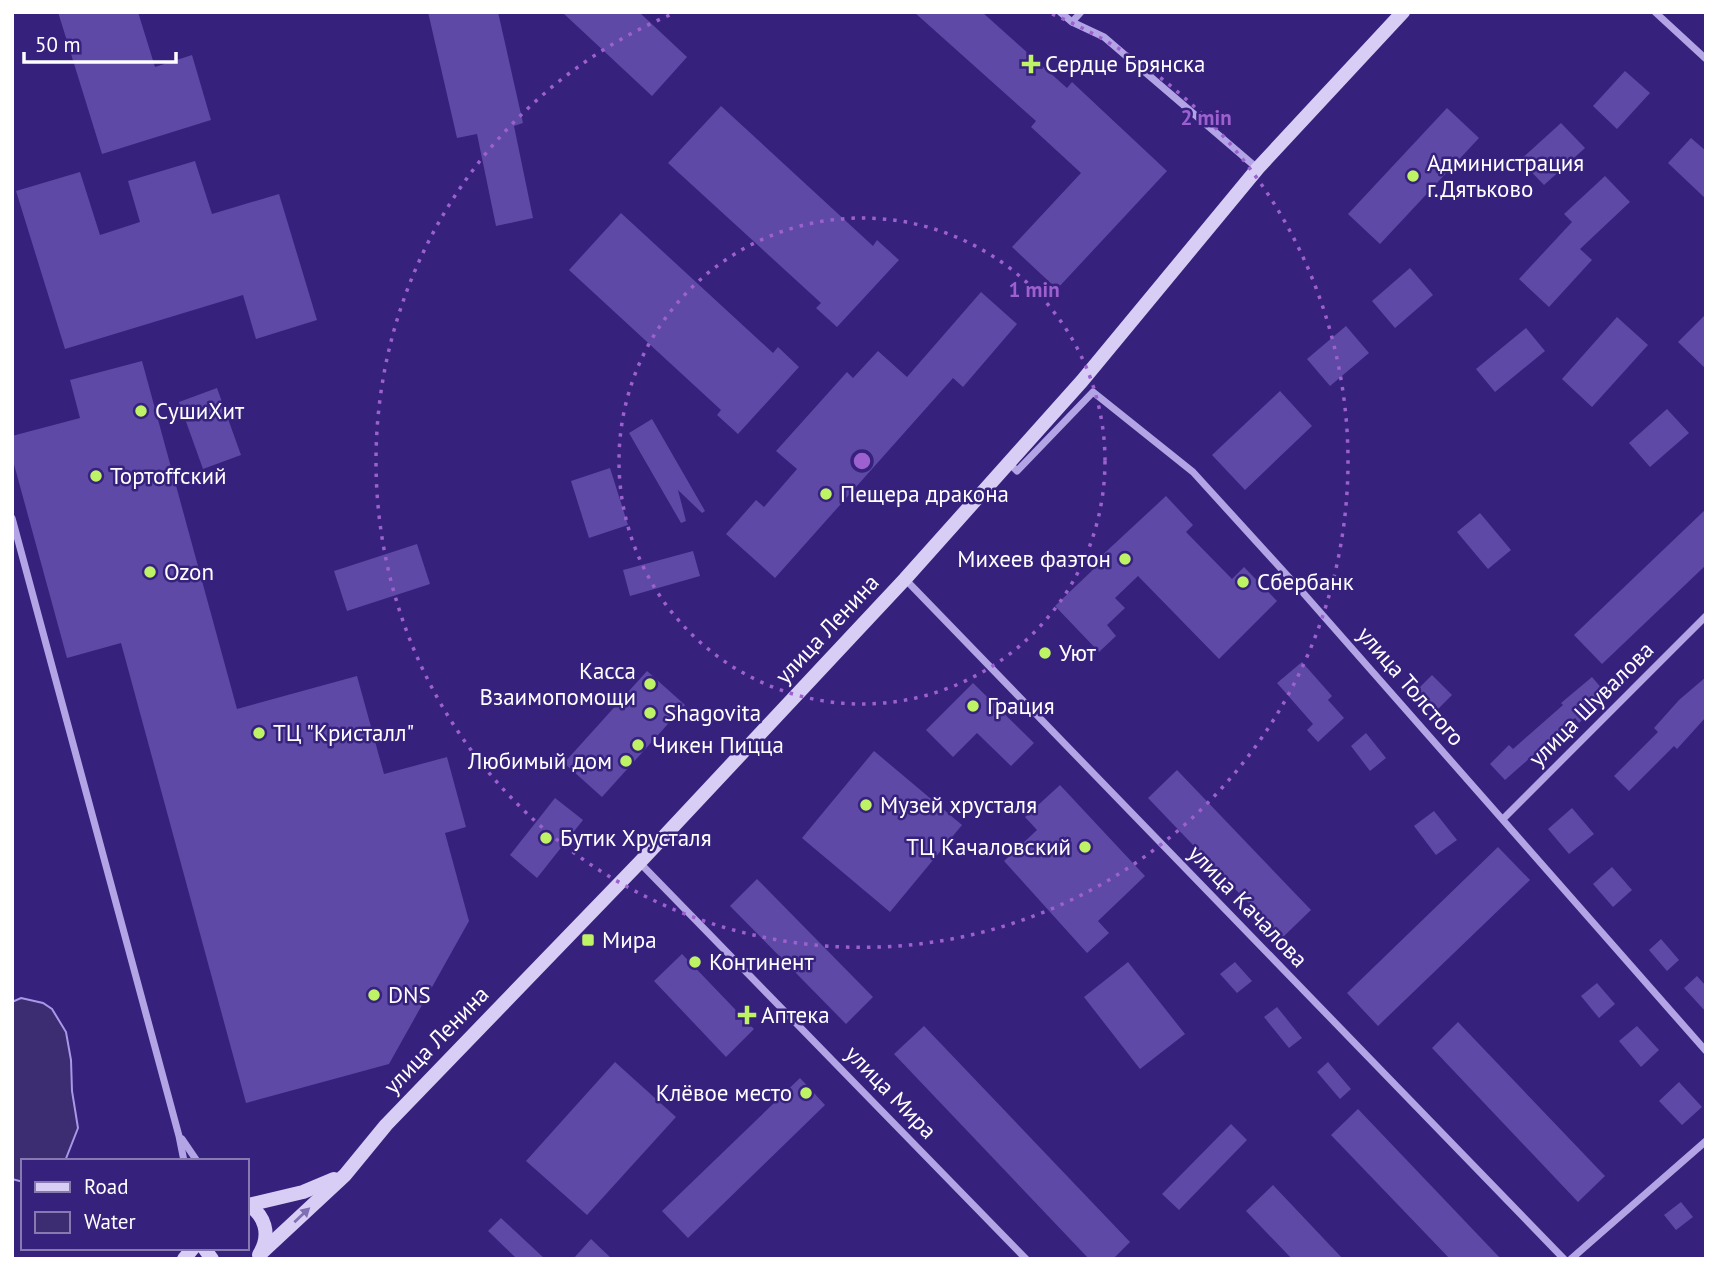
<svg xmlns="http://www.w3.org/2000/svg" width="1718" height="1271" font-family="'PT Sans',sans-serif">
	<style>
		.water { fill: #3c2c71; stroke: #a898e8; stroke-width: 2 }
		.building { fill: #5e49a6 }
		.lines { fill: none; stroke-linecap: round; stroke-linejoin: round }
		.street { stroke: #b3a4e6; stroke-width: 7 }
		.secondary { stroke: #d8cef5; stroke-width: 14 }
		.oneway { fill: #7f6fb3 }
		.ring { fill: none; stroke: #9c61cf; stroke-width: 3.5; stroke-dasharray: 3.5 7 }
		.poi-dot { fill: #bef366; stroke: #36217d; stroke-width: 2.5 }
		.labels { text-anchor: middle; stroke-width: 5; stroke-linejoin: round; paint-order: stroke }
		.poi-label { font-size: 23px; fill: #fff; stroke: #36217d; text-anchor: start }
		.street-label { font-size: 23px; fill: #fff; stroke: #36217d }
		.centre { fill: #9c61cf; stroke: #36217d; stroke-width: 3.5 }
		.ring-label { font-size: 21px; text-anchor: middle; font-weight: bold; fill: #9c61cf; stroke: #36217d; stroke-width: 5; stroke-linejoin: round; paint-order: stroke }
	</style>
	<rect width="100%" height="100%" fill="#36217d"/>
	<path class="water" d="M21,998l22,5 9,6 14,23 5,28 1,31 6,37 -13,33h-42v21l-11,-3v-177z"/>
	<g class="building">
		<path d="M58,12h80l17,55 37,-12 19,65 -109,34z"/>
		<path d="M428,12h70l25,111 -9,3 19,92 -37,8 -19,-92 -20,4z"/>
		<path d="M562,12h77l48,45 -35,39z"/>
		<path d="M914,12h68l85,76 5,-6 95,89 -110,118 -45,-42 69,-74 -50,-46 5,-6z"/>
		<path d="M1625,71l25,22 -33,36 -24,-23z"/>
		<path d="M721,106l152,140 4,-6 22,20 -62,67 -21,-19 5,-5 -153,-140z"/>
		<path d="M1447,108l32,30 -99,106 -32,-30z"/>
		<path d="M1561,123l24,25 -41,37 -24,-25z"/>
		<path d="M1691,138l15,13v48l-38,-36z"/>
		<path d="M195,161l17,53 67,-20 38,126 -61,19 -13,-44 -178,54 -49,-158 64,-19 20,63 40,-13 -12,-41z"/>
		<path d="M1605,176l25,26 -50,47 12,11 -43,47 -30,-28 53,-57 -8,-8z"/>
		<path d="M621,213l152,140 5,-6 21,20 -61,67 -21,-19 4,-5 -152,-140z"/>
		<path d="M1410,268l23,27 -38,33 -23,-27z"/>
		<path d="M981,292l36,32 -54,63 -10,-9 -178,200 -49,-44 30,-34 8,7 33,-38 -21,-18 71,-79 6,6 25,-27 29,26z"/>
		<path d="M1706,314v55l-28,-27z"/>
		<path d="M1617,317l31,28 -56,62 -30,-28z"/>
		<path d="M1346,326l23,27 -39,33 -23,-27z"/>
		<path d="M1526,328l19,23 -50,41 -19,-23z"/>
		<path d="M142,361l95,348 120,-33 27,98 63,-17 19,70 -21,6 24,88 -80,143 -143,39 -125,-460 -54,15 -55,-201v-21l68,-18 -10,-38z"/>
		<path d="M217,388l24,67 -38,14 -24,-67z"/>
		<path d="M1280,391l32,35 -67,64 -33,-35z"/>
		<path d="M1667,409l22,24 -39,34 -21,-24z"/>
		<path d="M652,419l53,92 -3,2 -24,-23 8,31 -5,2 -52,-90z"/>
		<path d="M610,468l18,57 -39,13 -18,-57z"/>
		<path d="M1166,496l27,29 -7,7 46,47 12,-12 33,34 -58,58 -81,-83 -23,22 10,10 -18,17 9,11 -17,16 -44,-46 45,-43 -3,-3z"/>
		<path d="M1706,509v56l-104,99 -28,-29z"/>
		<path d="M1480,513l31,37 -23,19 -31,-37z"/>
		<path d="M417,544l13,40 -83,27 -13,-40z"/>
		<path d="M693,551l7,25 -70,20 -7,-26z"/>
		<path d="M1302,662l30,34 -4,4 16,18 -26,24 -11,-12 6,-6 -36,-41z"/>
		<path d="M647,671l38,34 -83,92 -38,-34z"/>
		<path d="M1432,675l20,20 -15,15 -20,-20z"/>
		<path d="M1592,677l17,20 -30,26 -4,-5 -70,62 -15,-16 19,-19 4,4 50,-44 -2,-2z"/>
		<path d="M1706,677v40l-29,32 -3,-3 -45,45 -15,-15 44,-44 -4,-4 25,-28z"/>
		<path d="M973,683l61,60 -23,23 -34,-33 -24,24 -27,-27z"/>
		<path d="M1366,733l20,25 -16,13 -19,-25z"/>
		<path d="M874,751l88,74 -72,87 -88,-74z"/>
		<path d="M1177,770l134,140 -29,28 -134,-140z"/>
		<path d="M1060,785l85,91 -47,45 11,12 -22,20 -83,-92 33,-31 -12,-13z"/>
		<path d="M555,798l28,22 -46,58 -27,-23z"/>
		<path d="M1572,808l22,26 -25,20 -21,-25z"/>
		<path d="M1434,811l23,29 -21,15 -22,-29z"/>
		<path d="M1498,847l32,33 -152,146 -31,-33z"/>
		<path d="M1612,867l20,23 -19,17 -20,-23z"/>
		<path d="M757,879l116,118 -27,27 -116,-118z"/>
		<path d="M1661,939l18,21 -12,11 -18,-21z"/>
		<path d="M682,954l72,75 -28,28 -72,-76z"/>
		<path d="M1128,962l57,72 -45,35 -56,-72z"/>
		<path d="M1235,962l17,19 -15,12 -17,-19z"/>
		<path d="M1697,976l9,10v26l-22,-24z"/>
		<path d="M1597,983l18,21 -16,14 -18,-22z"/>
		<path d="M1277,1007l25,31 -13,10 -25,-31z"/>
		<path d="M1458,1022l147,154 -27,26 -146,-154z"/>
		<path d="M924,1026l206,216 -17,17h-24l-195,-205z"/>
		<path d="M1637,1026l22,24 -18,17 -22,-26z"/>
		<path d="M615,1062l61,55 -89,98 -61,-54z"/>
		<path d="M1328,1062l23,27 -11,10 -23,-27z"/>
		<path d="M800,1078l25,27 -137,133 -26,-27z"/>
		<path d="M1679,1082l23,25 -20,18 -23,-24z"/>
		<path d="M1358,1109l143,150h-51l-119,-124z"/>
		<path d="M1231,1124l16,16 -68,70 -17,-16z"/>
		<path d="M1273,1185l70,74h-51l-46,-48z"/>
		<path d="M1681,1202l12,15 -17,13 -12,-15z"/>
		<path d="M501,1218l44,41h-28l-29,-28z"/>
		<path d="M591,1239l21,20h-39z"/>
	</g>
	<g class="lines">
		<g class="street">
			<path d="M1060,12l12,10 32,15 153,131"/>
			<path d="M1655,12l51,47"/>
			<path d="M1072,22l9,-10"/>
			<path d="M1009,463l8,8 76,-79 100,80 112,123 401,456"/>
			<path d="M12,518l167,618 5,25"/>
			<path d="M905,579l659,680"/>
			<path d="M1503,819l203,-203"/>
			<path d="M640,863l386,396"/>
			<path d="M182,1139l15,22"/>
			<path d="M1571,1259l135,-118"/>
		</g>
		<g class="secondary">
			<path d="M247,1204c18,11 24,30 13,49"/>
			<path d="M248,1205l55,-13 31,-13"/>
			<path d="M204,1248l8,11"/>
			<path d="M259,1255l86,-80 41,-50 254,-263 265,-283 177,-198 176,-213 145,-156"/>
			<path d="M184,1259l9,-11"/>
		</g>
	</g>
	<defs><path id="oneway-solid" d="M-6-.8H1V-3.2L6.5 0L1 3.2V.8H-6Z" transform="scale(1.75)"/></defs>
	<use class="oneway" href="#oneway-solid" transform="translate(302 1215) rotate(-43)"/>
	<g class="ring">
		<circle cx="862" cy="461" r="243"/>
		<path d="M1052 14A486 486 0 1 1 672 14"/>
	</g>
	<g class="poi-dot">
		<path d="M1027.5 53.5h7v7h7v7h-7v7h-7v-7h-7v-7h7z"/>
		<circle cx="1413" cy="176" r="7"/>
		<circle cx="141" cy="411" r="7"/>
		<circle cx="96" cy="476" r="7"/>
		<circle cx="826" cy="494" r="7"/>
		<circle cx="1125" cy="559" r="7"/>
		<circle cx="150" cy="572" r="7"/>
		<circle cx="1243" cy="582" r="7"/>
		<circle cx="1045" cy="653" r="7"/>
		<circle cx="650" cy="684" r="7"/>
		<circle cx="973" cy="706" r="7"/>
		<circle cx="650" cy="713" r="7"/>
		<circle cx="259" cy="733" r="7"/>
		<circle cx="638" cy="745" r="7"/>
		<circle cx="626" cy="761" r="7"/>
		<circle cx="866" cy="805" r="7"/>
		<circle cx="546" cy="838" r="7"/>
		<circle cx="1085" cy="847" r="7"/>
		<rect x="581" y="933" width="14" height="14" rx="3.5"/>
		<circle cx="695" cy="962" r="7"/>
		<circle cx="374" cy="995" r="7"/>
		<path d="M743.5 1004.5h7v7h7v7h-7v7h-7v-7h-7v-7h7z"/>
		<circle cx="806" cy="1093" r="7"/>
	</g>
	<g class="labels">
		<g class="poi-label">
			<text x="1045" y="72">Сердце Брянска</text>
			<text x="1427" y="171">Администрация<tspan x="1427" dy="26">г.Дятьково</tspan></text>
			<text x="155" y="419">СушиХит</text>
			<text x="110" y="484">Тортоffский</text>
			<text x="840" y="502">Пещера дракона</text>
			<text x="1111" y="567" text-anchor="end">Михеев фаэтон</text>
			<text x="164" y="580">Ozon</text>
			<text x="1257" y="590">Сбербанк</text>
			<text x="1059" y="661">Уют</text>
			<text x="636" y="679" text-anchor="end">Касса<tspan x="636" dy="26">Взаимопомощи</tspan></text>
			<text x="987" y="714">Грация</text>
			<text x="664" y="721">Shagovita</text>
			<text x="273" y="741">ТЦ "Кристалл"</text>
			<text x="652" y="753">Чикен Пицца</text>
			<text x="612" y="769" text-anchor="end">Любимый дом</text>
			<text x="880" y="813">Музей хрусталя</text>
			<text x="560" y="846">Бутик Хрусталя</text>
			<text x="1071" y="855" text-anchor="end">ТЦ Качаловский</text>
			<text x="602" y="948">Мира</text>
			<text x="709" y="970">Континент</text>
			<text x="388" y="1003">DNS</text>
			<text x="761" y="1023">Аптека</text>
			<text x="792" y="1101" text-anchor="end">Клёвое место</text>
		</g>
		<g class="street-label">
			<text transform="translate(827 629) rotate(-47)" y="8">улица Ленина</text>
			<text transform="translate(1411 686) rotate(49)" y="8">улица Толстого</text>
			<text transform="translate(1591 704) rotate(-45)" y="8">улица Шувалова</text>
			<text transform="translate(1248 906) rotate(46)" y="8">улица Качалова</text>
			<text transform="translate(436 1040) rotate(-46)" y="8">улица Ленина</text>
			<text transform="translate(891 1092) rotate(46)" y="8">улица Мира</text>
		</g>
	</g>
	<circle cx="862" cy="461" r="10" class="centre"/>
	<g class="ring-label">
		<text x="1206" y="125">2 min</text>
		<text x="1034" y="297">1 min</text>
	</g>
	<rect width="1718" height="1271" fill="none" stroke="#ffffff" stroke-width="28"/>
	<rect x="21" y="1159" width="228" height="91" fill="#36217d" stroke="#867ab1" stroke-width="2"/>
	<rect x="35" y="1182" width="35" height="10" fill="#d8cef5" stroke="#867ab1" stroke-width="2"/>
	<text x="84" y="1194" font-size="21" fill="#ffffff">Road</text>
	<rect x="35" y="1212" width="35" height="21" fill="#3c2c71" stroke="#867ab1" stroke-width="2"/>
	<text x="84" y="1229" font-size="21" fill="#ffffff">Water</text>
	<path d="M24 52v10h152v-10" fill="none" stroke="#ffffff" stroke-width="3.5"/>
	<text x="35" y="52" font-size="21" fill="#ffffff" stroke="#36217d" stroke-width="5" paint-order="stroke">50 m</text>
</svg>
